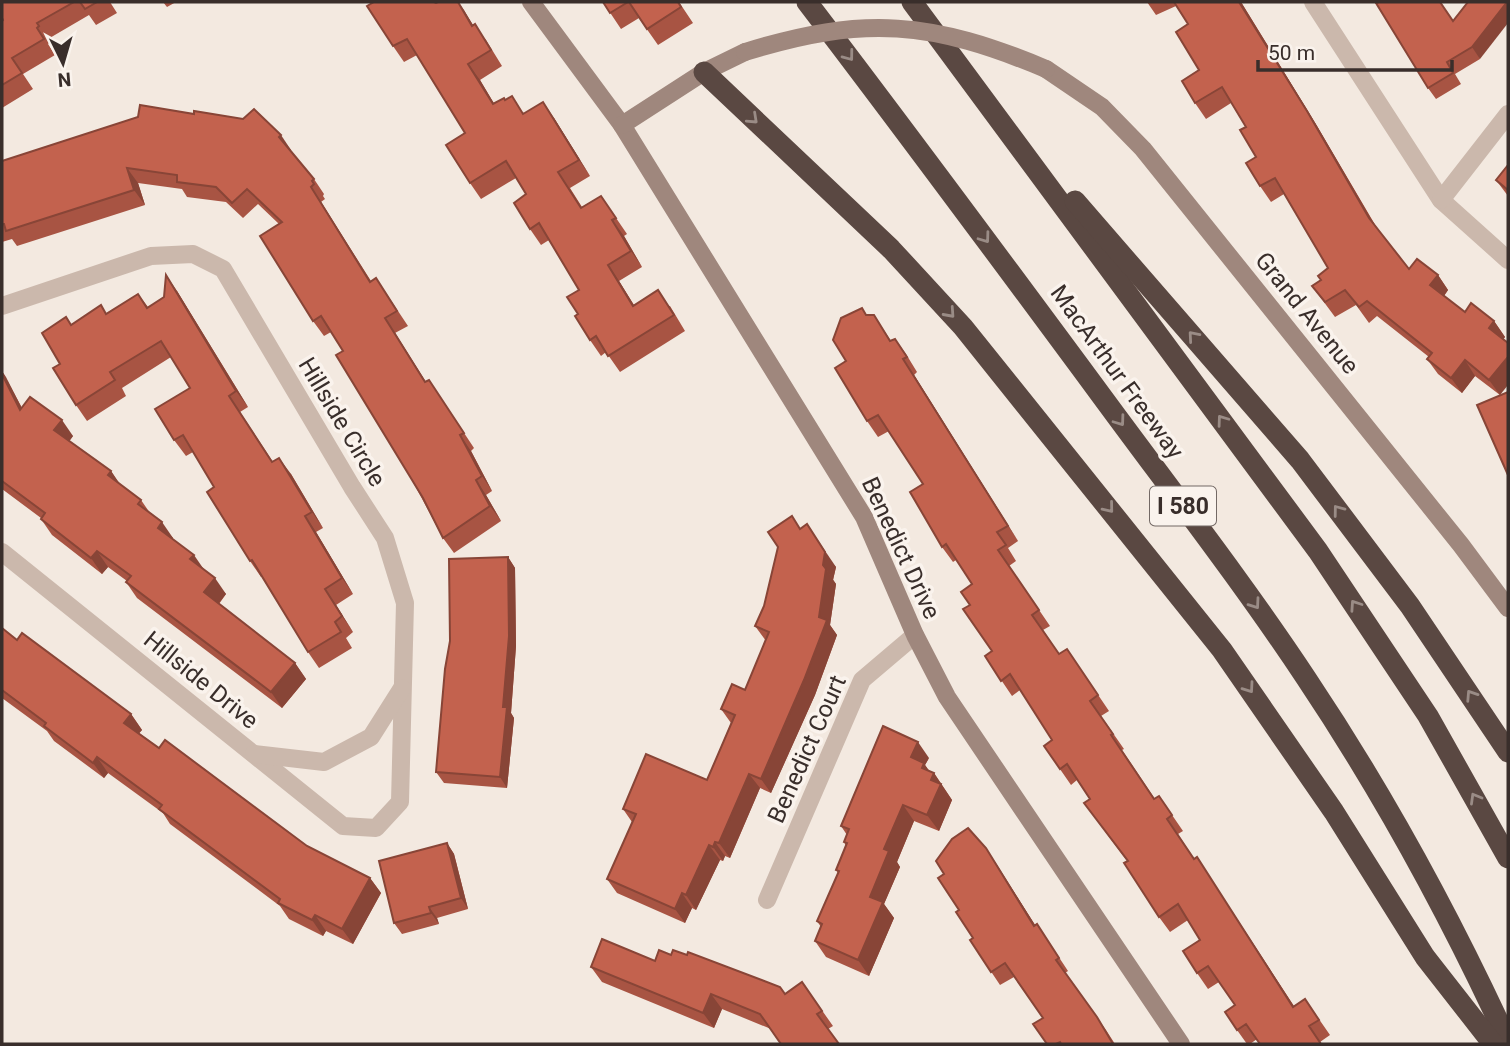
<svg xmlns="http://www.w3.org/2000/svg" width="1510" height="1046" font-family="Roboto,sans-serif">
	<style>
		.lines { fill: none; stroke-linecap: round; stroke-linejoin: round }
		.street { stroke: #cbb8ac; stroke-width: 18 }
		.secondary { stroke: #9f877d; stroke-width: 18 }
		.highway { stroke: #5a4842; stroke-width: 21 }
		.secondary-bridge { stroke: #9f877d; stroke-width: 18 }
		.wall { fill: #a85443 }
		.shaded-wall { fill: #884537 }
		.building { fill: #c3624e; stroke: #884537; stroke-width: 2 }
		.oneway { stroke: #9a8c86 }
		.labels { text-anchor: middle; stroke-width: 7; stroke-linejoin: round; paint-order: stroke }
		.shield { fill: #faf3ed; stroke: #736965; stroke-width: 2 }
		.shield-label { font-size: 23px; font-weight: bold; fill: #392e2b }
		.street-label { font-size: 24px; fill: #392e2b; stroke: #faf3ed }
	</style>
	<rect width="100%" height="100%" fill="#f3e9e0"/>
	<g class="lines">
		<g class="street">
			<path d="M1313,2l128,198 67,60"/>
			<path d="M1441,200l67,-86"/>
			<path d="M2,306l149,-50 42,-2 30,15 129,218 33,51 20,65 -5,199 -24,26 -33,-2 -341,-274"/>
			<path d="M254,754l70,8 47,-25 31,-49"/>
			<path d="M767,900l95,-220 53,-45"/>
		</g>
		<g class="secondary">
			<path d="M531,2l91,123 242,392 51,118 32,62 234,347"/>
			<path d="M1046,69l56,38 41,42 318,396 47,63"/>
			<path d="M622,125l82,-53 41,-20"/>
		</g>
		<g class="highway">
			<path d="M807,2c101,132 200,266 299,400 67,91 137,181 200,276 77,115 144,238 202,364"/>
			<path d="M912,2l406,549 110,165 80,142"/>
			<path d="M704,72l187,177 72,78 259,323 112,162 91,145 68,87"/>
			<path d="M1075,201l225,259 110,146 98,146"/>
		</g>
		<path class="secondary-bridge" d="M745,52c119,-37 187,-31 301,17"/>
	</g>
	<g class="wall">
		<path d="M2,2h108l7,11 -21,12 -7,-10 -41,24 2,3 -2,2 7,11 -32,19 10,15 -31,19v-87l1,-1z"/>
		<path d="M163,2h13l-9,5z"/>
		<path d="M438,2h20l15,23 13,15 16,26 -22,14 14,24 11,-4 19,13 30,5 36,58 -20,12 12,19 19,-11 26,38 -3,2 18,31 -23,14 15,24 36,1 15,25 -65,41 -14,-20 -5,4 -11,-16 -12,-26 1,-24 -30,-50 -8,5 -11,-16 -4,-35 -10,-16 -35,21 -11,-16 -5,-50 -48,-78 -13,7 -11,-16z"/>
		<path d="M603,2h76l14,21 -35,22 -19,-27 -18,11z"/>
		<path d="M1147,2h94l76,124 60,102 32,41 29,6 10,15 -4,6 21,16 29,9 11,16 -2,2 -3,56 -25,-19 -13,17 -24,-19 -11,-15 2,-2 -52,-41 -8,7 -13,-18 -21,12 -23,-31 9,-6 7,-12 -44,-74 -13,8 -11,-16 -4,-29 -10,-30 -15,-24 -25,16 -11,-16 4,-33 -11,-46 -12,-18 -20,9z"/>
		<path d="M1468,2l12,57 -25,15 6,10 -25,15 -8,-11 25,-67z"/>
		<path d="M291,150l-1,1 24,28 10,15 -1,2 2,3 -4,3 50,79 5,-3 32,48 -13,7 31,49 3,-2 45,68 -3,3 21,40 -6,4 15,26 -47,32 -11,-15 -100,-187 -12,-19 -7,4 -11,-15 -34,-97 -21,-20 -15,14 -17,-16 -39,-5 -5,-8 -44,-6 7,22 -128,41 -5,-7 -10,3v-81z"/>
		<path d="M1508,165v31l-12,-16z"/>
		<path d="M177,291l71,116 -8,5 33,50 18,12 32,54 -7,4 37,62 -17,11 17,27 -7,6 6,10 -33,20 -11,-16 -46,-75h-1l-11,-16 -36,-74 -21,-35 -7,4 -12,-16 16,-52 -19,-31 -49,31 4,8 -39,25 -11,-16 -16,-41 46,-50 32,-20 10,13z"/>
		<path d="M867,315h7l17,26 4,-2 11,15 11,18 -3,3 104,166 -10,7 8,13 -7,5 41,60 -7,4 16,24 8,-5 42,62 -8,5 23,33 -2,1 33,49 4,-3 24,35 -5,3 16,25 13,14 87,133 11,-7 25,36 -10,7 2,2h-62l-3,-5 -7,5h-3l-10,-14 -2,-25 -16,-23 -11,7 -11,-16 3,-33 -12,-20 -18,12 -11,-15 -32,-56 -43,-58 6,-4 -13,-19 -6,5 -27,-39 8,-6 -32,-50 -8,6 -27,-40 7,-5 -22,-46 2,-21 -16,-24 -3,2 -11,-15 -19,-63 -34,-53 -11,6 -11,-16 -21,-60z"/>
		<path d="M2,371l20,37 51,28 -4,5 42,30 9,14 21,15 9,13 23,25 -1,1 33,32 21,23 -7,10 76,59 11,16 -24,29 -145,-110 -11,-16 1,-1 -19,-14 -6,7 -50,-39 -11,-16v-1l-39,-29z"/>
		<path d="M800,529l36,38 -3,13 3,4 -6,41 7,10 -22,60 -44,98 -11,-5 -30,70 -5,-2 -2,5 -3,-1 -24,50 -4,-2 -7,15 -68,-30 -10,-14 25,-57 -9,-13 84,-29 24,-57 -10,-14 24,-19 21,-49 -11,-15z"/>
		<path d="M508,557l7,11 1,78 -5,67 3,5 -7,70 -63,-5 -8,-11z"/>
		<path d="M2,628l15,12 114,74 11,16 -3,3 20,15 148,98 63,32 11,15 -28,51 -27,-13 -3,5 -34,-17 -9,-13 -110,-82 -7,-11 -55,-40 -4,5 -50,-37 -7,-10 -45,-33z"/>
		<path d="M929,758l-4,7 4,6 5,2 18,27 -13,31 -25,-10 -17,41 3,5 -16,37 10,14 -25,58 -43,-19 -11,-16 6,-14 -4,-6 21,-48 -2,-3 10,-24 -2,-4 3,-7 -6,-9z"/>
		<path d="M447,843l7,11 14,55 -31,9 2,6 -37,10 -8,-11z"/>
		<path d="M995,862l40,63 2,-1 31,47 -3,2 41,57 9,14h-68l-4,-26 -29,-41 -14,8 -30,-45 3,-2 -14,-28z"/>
		<path d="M671,955l114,39 17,-12 31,44 -5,3h-57l-49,-20 -8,19 -112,-46 -11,-15 64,-6z"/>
	</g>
	<g class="shaded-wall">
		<path d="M458,2l6,8 19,32 -11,-16z"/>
		<path d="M1239,2h2l76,124 63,108 -11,-16z"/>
		<path d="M1507,2l1,21 -28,36 -8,-12z"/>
		<path d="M468,64l12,16 24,40 -11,-16z"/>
		<path d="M543,102l11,16 36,58 -11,-16z"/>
		<path d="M281,135l10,15 -2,3 -10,-16z"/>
		<path d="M127,168l11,15 7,22 -11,-15z"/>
		<path d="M311,187l10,15 59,95 -10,-15z"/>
		<path d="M612,220l12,16 18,31 -11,-16z"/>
		<path d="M608,265l11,16 25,41 -11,-16z"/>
		<path d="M166,275l11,16 71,116 -12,-16z"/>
		<path d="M1438,275l10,15 -7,10 -11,-15z"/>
		<path d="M385,318l10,15 40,64 -10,-15z"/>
		<path d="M1494,321l11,16 -5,7 -11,-16z"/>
		<path d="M1508,357v28l-8,10 -11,-15z"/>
		<path d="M903,359l11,16 104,166 -10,-15z"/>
		<path d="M1465,360l10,16 -13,17 -11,-15z"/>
		<path d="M2,371l4,6 25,49 -11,-16 -18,-36z"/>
		<path d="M62,420l11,16 -7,10 -12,-16z"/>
		<path d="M460,435l11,16 21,40 -10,-15z"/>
		<path d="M279,458l12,16 32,54 -11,-16z"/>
		<path d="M111,471l11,16 -14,-12z"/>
		<path d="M476,480l10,15 15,26 -11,-15z"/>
		<path d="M305,516l11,16 37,62 -11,-16z"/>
		<path d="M162,522l11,16 -4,6 -11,-16z"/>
		<path d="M817,539l19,28 -3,13 -10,-15z"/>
		<path d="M97,551l11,16 -6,7 -11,-16z"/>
		<path d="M194,555l11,16 -15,-12z"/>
		<path d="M508,557l7,11 1,78 -5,67 3,5 -7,70 -7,-11 3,-70z"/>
		<path d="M826,569l10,15 -6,41 7,10 -22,60 -44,98 -10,-14 58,-162z"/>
		<path d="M215,578l11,16 -11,14 -11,-16z"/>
		<path d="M325,589l11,16 17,27 -11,-16z"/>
		<path d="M295,663l11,16 -24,29 -11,-16z"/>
		<path d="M131,714l11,16 -7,8 -11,-15z"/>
		<path d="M918,742l11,16 -4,7 8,11 1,-3 18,27 -13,31 -12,-16 -16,-58z"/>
		<path d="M97,757l11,16 -4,5 -11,-15z"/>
		<path d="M749,774l11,14 -30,70 -11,-15z"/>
		<path d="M903,805l11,16 -17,41 3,5 -16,37 10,14 -25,58 -11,-16 12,-63 14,-48z"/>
		<path d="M715,842l10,14 -2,5 -10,-14z"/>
		<path d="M447,843l7,11 14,55 -7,-11z"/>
		<path d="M709,845l11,15 -24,50 -10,-15z"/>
		<path d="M986,848l9,14 49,77 -10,-13z"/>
		<path d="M1197,857l10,16 97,149 -11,-15z"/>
		<path d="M370,878l11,15 -28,51 -11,-15z"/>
		<path d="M682,893l10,15 -7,15 -10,-14z"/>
		<path d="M429,907l8,11 2,6 -8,-11z"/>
		<path d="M315,915l11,16 -3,5 -11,-16z"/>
		<path d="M711,994l11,15 -8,19 -11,-15z"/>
	</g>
	<g class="building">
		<path d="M2,2h72l-37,21 2,3 -2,2 7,11 -32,19 10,15 -20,12v-64l1,-1 -1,-2z"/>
		<path d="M80,2h17l-12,7z"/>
		<path d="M374,2h60l2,1 2,-1h20l14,24 3,-2 16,26 -23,14 25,40 11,-6 1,2 7,-4 11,18 20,-12 36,58 -21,12 23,36 20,-12 15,22 -4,2 19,31 -23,14 25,41 25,-16 16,25 -66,41 -12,-20 -6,4 -15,-24 3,-2 -11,-17 12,-7 -40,-67 -9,6 -16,-26 12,-9 -20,-33 -36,22 -24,-38 19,-12 -58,-94 -14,7 -26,-40z"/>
		<path d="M603,2h25l-18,11z"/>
		<path d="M629,2h49l3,5 -34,22z"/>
		<path d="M1174,2h65l68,109 62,107 40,51 8,-10 21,16 -8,10 35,27 6,-9 23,18 -5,7 19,15v14l-19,23 -24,-20 -14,18 -24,-19 5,-6 -65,-52 -8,6 -14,-17 -20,12 -13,-16 9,-6 -3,-4 10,-8 -53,-90 -15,8 -14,-23 10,-6 -16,-27 6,-3 -24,-40 -27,16 -13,-22 17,-11 -23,-38 12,-8z"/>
		<path d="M1379,2h61l13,19 15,-19h39l-35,45 -25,15 6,11 -25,15 -52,-85z"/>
		<path d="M140,105l54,9v-3l49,8 11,-10 27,26 -2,2 35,42 -2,2 2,3 -3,3 59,95 6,-4 21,33 -12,7 40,64 4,-2 35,53 -4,2 22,41 -6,4 14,26 -47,32 -20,-40 -87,-143 7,-4 -22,-35 -8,5 -53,-85 22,-14 -35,-33 -15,14 -16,-16 -39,-5v-7l-50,-7 7,22 -128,41 -2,-7h-2v-63l136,-44z"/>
		<path d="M1508,165v25l-12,-10z"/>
		<path d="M166,275l70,116 -7,5 43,66 7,-4 33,54 -7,4 37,62 -17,11 17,27 -7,6 6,10 -33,20 -56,-92 -2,1 -43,-69 7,-5 -31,-52 -9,5 -19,-31 35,-21 -29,-47 -51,31 5,8 -39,25 -23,-37 7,-4 -18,-31 24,-16 5,8 30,-20 5,9 32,-20 9,14 17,-11z"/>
		<path d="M862,308l4,7h8l16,26 5,-2 12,18 -4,2 105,167 -11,6 9,13 -8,5 41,60 -7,5 27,39 8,-5 31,46 -8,6 23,33 -2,1 43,64 5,-3 13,19 -5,4 27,40 3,-2 96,150 12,-8 14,21 -10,6 12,18h-61l-14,-20 -9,6 -12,-18 10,-7 -27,-39 -11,7 -14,-22 17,-11 -22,-36 -19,13 -35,-54 4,-2 -44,-58 6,-4 -23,-35 -7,5 -16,-23 8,-6 -42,-66 -9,7 -16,-25 7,-5 -29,-42 7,-4 -9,-13 11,-8 -26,-40 -4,3 -32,-55 13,-8 -45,-69 -11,6 -32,-53 11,-7 -13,-21 8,-22z"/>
		<path d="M2,374l18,36 10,-13 32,23 -8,10 57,41 -3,4 33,25 -3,4 24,18 -4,6 36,27 -4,4 25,19 -11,14 91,71 -24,29 -145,-110 5,-6 -34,-25 -6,7 -50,-39 4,-6 -43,-32z"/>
		<path d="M1508,392v83l-31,-70z"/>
		<path d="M792,516l8,13 7,-5 18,28 -2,13 3,4 -7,48 8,3 -23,60 -43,99 -12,-5 -30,69 -4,-1 -2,5 -4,-2 -23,50 -4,-2 -7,16 -68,-30 29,-65 -13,-5 23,-55 61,26 28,-65 -14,-6 11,-25 13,6 24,-58 -14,-6 9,-20 14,-59 -10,-15z"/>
		<path d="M508,557l1,79 -6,71h4l-7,70 -64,-5 9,-103 5,-28 -1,-82z"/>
		<path d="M2,628l15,12 5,-7 109,81 -7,9 35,25 6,-8 142,106 63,32 -28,51 -27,-14 -3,5 -34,-17 2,-4 -121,-90 3,-4 -65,-48 -4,6 -49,-37 2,-3 -44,-33z"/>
		<path d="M883,726l35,16 -7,15 13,6 -2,5 12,5 -3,7 10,4 -14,31 -24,-10 -19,44 5,2 -19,46 13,5 -25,58 -43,-19 7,-17 -5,-3 22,-50 -3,-1 11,-27 -3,-1 5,-13 -8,-3z"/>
		<path d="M968,828l18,20 48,78 3,-2 22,34 -3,2 41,57 16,27h-52l-1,-2 -4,2h-9l-14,-20 10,-6 -38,-55 -14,9 -21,-32 3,-2 -17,-26 3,-2 -21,-32 6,-4 -8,-13 16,-22z"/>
		<path d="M447,843l14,55 -32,9 2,6 -37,10 -15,-62z"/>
		<path d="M602,939l53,22 4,-11 12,5 2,-5 14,5 1,-3 92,35 5,7 17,-12 20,29 -5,3 22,30h-58l-21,-30 -49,-20 -8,19 -112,-46z"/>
	</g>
	<defs><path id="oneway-chevron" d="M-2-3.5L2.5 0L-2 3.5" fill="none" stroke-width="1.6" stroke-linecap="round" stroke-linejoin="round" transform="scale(1.75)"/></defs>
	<g class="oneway">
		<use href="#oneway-chevron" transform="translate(849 56) rotate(53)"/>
		<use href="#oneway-chevron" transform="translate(753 119) rotate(43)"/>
		<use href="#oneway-chevron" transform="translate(985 238) rotate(54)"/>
		<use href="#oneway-chevron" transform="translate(950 313) rotate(48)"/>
		<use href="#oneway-chevron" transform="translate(1193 336) rotate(-131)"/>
		<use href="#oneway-chevron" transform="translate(1222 420) rotate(-126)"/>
		<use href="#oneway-chevron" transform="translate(1120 421) rotate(54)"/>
		<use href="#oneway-chevron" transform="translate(1109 508) rotate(51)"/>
		<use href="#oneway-chevron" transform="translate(1338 510) rotate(-127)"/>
		<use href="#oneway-chevron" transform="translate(1255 604) rotate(55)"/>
		<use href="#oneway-chevron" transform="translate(1355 605) rotate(-124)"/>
		<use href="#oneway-chevron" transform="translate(1249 688) rotate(55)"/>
		<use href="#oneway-chevron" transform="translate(1471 695) rotate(-123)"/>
		<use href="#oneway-chevron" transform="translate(1475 798) rotate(-120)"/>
	</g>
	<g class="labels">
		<rect class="shield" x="1150" y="486.5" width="66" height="39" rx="5"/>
		<g class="shield-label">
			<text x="1183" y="514">I 580</text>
		</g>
		<g class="street-label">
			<text transform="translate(1307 313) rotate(51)" y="8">Grand Avenue</text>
			<text transform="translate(1117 372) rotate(54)" y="8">MacArthur Freeway</text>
			<text transform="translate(342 422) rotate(59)" y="8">Hillside Circle</text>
			<text transform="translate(901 548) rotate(65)" y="8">Benedict Drive</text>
			<text transform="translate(201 680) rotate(39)" y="8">Hillside Drive</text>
			<text transform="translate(807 749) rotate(-66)" y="8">Benedict Court</text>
		</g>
	</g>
	<rect width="1510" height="1046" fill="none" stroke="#392e2b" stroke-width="7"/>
	<g transform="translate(63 63) rotate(175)" stroke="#faf3ed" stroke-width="5" paint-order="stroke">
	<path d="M0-5L12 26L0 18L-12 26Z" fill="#392e2b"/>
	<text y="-10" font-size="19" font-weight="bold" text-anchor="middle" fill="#392e2b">N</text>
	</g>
	<path d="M1258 60v10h194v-10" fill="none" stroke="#392e2b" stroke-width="3.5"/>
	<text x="1268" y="60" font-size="21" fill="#392e2b" stroke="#faf3ed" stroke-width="5" paint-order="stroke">50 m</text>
</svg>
